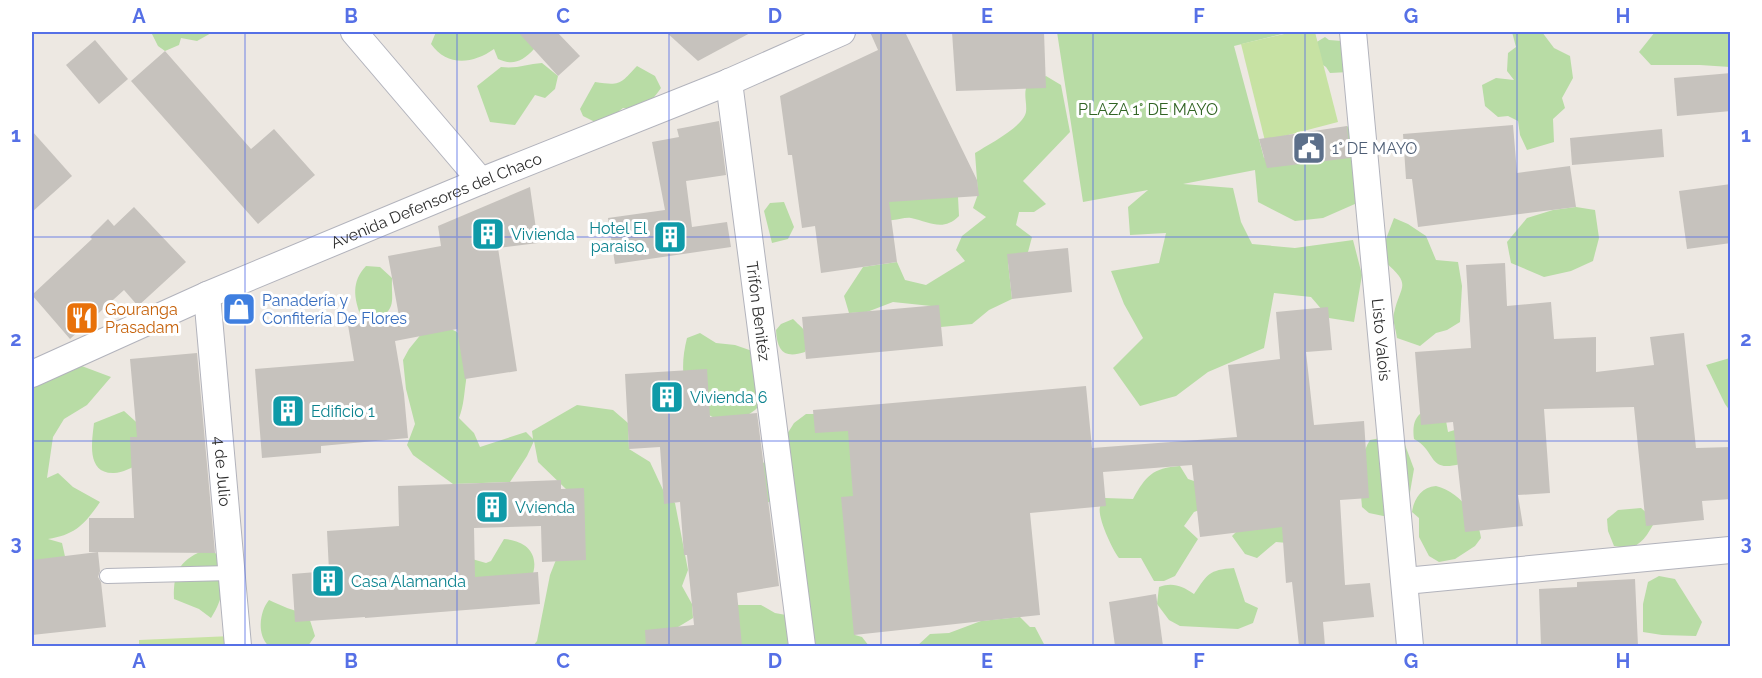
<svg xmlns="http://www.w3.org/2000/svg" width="1762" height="678" font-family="Raleway,sans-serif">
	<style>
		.green { fill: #b8dca5 }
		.pitch { fill: #c7e2a3 }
		.building { fill: #c6c2bd }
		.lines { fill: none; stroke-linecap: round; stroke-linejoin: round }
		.lane-casing { stroke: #b2b3bc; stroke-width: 16 }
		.street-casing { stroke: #b2b3bc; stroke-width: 28 }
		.lane { stroke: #fff; stroke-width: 14 }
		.street { stroke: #fff; stroke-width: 26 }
		.grid { fill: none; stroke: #5670e6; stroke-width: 1.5; stroke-opacity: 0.55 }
		.labels { text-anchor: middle; stroke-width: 6; stroke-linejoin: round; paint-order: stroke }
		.park-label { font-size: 16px; fill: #316424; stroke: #fff }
		.service-label { font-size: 16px; fill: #4e5e75; stroke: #fff; text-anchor: start }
		.street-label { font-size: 16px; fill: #2d2d2d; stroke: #fff }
		.culture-label { font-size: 16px; fill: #0d838f; stroke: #fff; text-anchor: start }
		.shop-label { font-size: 16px; fill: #366cbe; stroke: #fff; text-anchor: start }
		.food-label { font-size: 16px; fill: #c56008; stroke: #fff; text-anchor: start }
		.neatline { fill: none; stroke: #5670e6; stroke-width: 2 }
		.grid-label { font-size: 20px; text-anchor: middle; font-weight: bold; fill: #5670e6 }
	</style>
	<rect width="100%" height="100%" fill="#ede8e2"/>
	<g class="green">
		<path d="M151,32h62l-16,9 -16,-3 -2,7 -14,6 -7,-5z"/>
		<path d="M436,32h96l2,17c-11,12 -21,17 -36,10l-4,-10c-21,15 -47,18 -63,-5z"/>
		<path d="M1057,32h233l-56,14 30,112 90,-34 10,76 -41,18 -28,3 -37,-19 -3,-32 -72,14 50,4 8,34 11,22 43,4 58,-8 9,35 -8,47 -25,-4 -18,-21 -37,-4 -10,55 -56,24 -32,24 -36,10 -27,-38 30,-30 -19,-34 -13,-33 48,-8 7,-30 -36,2 -2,-28 20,-17 -65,12z"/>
		<path d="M1512,32h30l12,16 16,8 3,22 -11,20 3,10 -12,11 1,23 -27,8 -7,-15 -2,-14 -10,-5 -10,1 -13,-11 -3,-21 14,-7 18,2 -7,-9 1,-18 8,-6z"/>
		<path d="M1655,32h75v35l-30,-2h-49l-12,-13z"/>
		<path d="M1325,37l4,3 13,1 7,31 -19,1 -4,-6 -9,-6 -2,-18z"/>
		<path d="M542,63l16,13 -3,13 -10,9 -10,-3 -20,30 -25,-3 -13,-36 24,-19c16,2 26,-3 41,-4z"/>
		<path d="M637,66l18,10 6,12c-12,16 -17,25 -38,20l-22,17 -18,-9 -3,-7 15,-27c26,4 25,2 42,-16z"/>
		<path d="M1046,76l15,9 9,47 -47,49 23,23 -12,8h-15l-3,13 16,12 -4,15 -20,10 4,37 -23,11 -17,14 -31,3 -10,-21 -38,-4 -26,10 -18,1 -5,-17 19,-29 34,-5 8,18 21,5 39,-24 -9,-11 6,-14 24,-19 -13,-9 5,-14 -3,-41c14,-9 48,-26 51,-41 1,-8 -2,-16 0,-24z"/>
		<path d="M845,184l86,8 27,5 1,19c-16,16 -29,6 -48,2 -6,-1 -12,2 -18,2 -11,1 -22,-2 -33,-3z"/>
		<path d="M784,202l10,25 -6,12 -16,4 -8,-32 6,-8z"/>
		<path d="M1576,207l19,3 4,28 -6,23 -22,10 -27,6 -33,-14 -4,-21 20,-24 26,-8z"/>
		<path d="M1394,218l14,6 18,12 10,24 22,2 4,24 -2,36 -13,8 -11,3 -16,13 -23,-8c-1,-8 -5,-18 -3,-25 6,-28 19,-27 -9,-51l1,-23z"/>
		<path d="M366,266l14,1 12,11c-1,24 6,30 -18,44l-13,-5c-7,-19 -10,-35 5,-51z"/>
		<path d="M793,319c13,13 19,15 12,33 -21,7 -28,-1 -29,-22l5,-6z"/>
		<path d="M431,322c42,13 40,18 35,59 -2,13 -2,24 -7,37l15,15 6,14 46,-15 7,7 -1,-8 45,-26 36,5 15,13 1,26 21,13 14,30 11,11 13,67 -6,16 10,18 1,14 -15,9 -10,19h-135l4,-5 13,-66 15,-38 1,-48 -28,-27 -4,-21 -7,15 -17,26 -57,2 -40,-29 -6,-10 8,-21 -9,-35 -3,-29 6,-11z"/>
		<path d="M700,333l16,10 19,2 23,8 18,36 -21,21 -20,14c-48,-9 -59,-42 -48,-86z"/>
		<path d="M1730,358v53l-5,-7 -19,-39z"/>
		<path d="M79,365l32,12 -24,28 -23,14 -11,18 -6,41 11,-5 15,14 27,15c-15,22 -25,33 -52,37l14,4 4,18 -32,24 -2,-10v-35l2,-1 -2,-1v-160z"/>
		<path d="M1431,405l14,10 3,17 17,-5 -5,37c-33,9 -23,-13 -46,-25 -2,-19 2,-23 17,-34z"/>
		<path d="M124,411l21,19 -4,33c-8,4 -19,10 -27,10 -28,1 -22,-32 -20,-50z"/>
		<path d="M806,414h31l15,9 3,212 7,2 7,9h-128v-5l-10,-36h30l14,8 22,4 6,-67 -7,-10 -20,-42 -7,4 -17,3 5,-40 14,-5 23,-37z"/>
		<path d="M1401,434l13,35 -5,29 -5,11 -11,9 -24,-5 -7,-6c-2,-22 -4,-48 8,-67z"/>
		<path d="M1180,466l8,13 12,4 5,25 -11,4 -10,14 14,13 -23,37 -11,5h-10l-13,-23h-22c-6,-7 -22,-41 -19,-51 0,-1 5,-8 5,-9l28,1c13,-23 19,-31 47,-33z"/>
		<path d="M1436,486c23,6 42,29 45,52l-6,8 -20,13 -16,3 -10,-6 -10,-19v-19l-7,-6c2,-14 10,-25 24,-26z"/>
		<path d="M1641,508l7,6 5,11c-11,19 -17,25 -39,21l-6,-15 -1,-12 11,-9z"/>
		<path d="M1279,511l9,32 -12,-1 -19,16 -12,-4 -13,-18 14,-14z"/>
		<path d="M504,539c23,2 36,15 28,38l-23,11 -117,-33 80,4 14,4 5,-2z"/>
		<path d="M208,548l14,10c2,25 3,38 -11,60l-12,-9 -25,-10c-1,-30 7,-39 34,-51z"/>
		<path d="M1234,568l11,34 13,6 -5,15 -15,6 -58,-3 -11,-6 -12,-16 2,-17c14,-5 23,-1 35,7 14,-20 14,-24 40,-26z"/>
		<path d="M1659,576l16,3 27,43 -6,14 -34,-1 -19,-3v-28l5,-22z"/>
		<path d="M269,600c13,6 24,11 39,14l7,22 -7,10h-39c-12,-10 -10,-34 0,-46z"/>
		<path d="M1020,617l10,10h5l10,19h-128l13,-12 19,-1 32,-12z"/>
	</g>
	<g class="pitch">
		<path d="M1293,32h22l23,90 -73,19 -24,-97z"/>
		<path d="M232,636l1,10h-94v-6z"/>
	</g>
	<g class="building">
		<path d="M518,32h39l23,24 -22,20z"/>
		<path d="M666,32h86l-54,29z"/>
		<path d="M870,32h35l72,148 2,16 -90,6 8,60 -76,11 -6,-47 -13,2 -10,-73h-4l-8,-59 98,-46z"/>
		<path d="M952,32h92l2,56 -90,3z"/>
		<path d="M95,40l33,39 -29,25 -33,-39z"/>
		<path d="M165,51l86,98 23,-20 41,46 -57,49 -127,-143z"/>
		<path d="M1731,73v38l-54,5 -3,-38z"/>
		<path d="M719,121l7,54 -40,6 6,46 35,-5 4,25 -116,17 -7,-46 57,-8 -13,-68 27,-5 -2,-8z"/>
		<path d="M1513,125l4,48 53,-7 6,41 -158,20 -6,-48h-6l-3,-45z"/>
		<path d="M1347,126l3,32 -83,10 -8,-29z"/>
		<path d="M1662,129l2,28 -92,8 -2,-27z"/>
		<path d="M32,131l40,45 -40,36z"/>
		<path d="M1731,184v59l-44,6 -8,-58z"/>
		<path d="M530,187l8,56 -40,5 19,123 -52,8 -8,-50 -62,12 9,53 4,44 -87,8v7l-59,5 -7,-89 99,-8 -6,-36 51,-9 -11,-60 53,-10 -3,-20z"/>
		<path d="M134,207l52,55 -48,44 -14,-16 -54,49 -38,-44 60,-56 -2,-2 18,-18 6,7z"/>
		<path d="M1068,248l4,44 -60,7 -5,-45z"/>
		<path d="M1505,263l2,43 44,-4 3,37 42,-2v35l58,-7 -4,-28 34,-4 12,115 35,-1v52l-29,2 2,19 -58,6 -12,-119 -90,2 6,84 -32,2 5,31 -58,6 -12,-110 -32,3 -6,-73 56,-4 -5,-83z"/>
		<path d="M939,305l4,41 -137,13 -4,-42z"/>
		<path d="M1328,307l4,43 -26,2 8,73 50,-4 5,77 -29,2 5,85 25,-2 4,34 -51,5 2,24h-26l-7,-64 -6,1 -4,-56 -82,10 -8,-72 -89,7 3,34 -76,7 10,102 -186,20 -13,-138 12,-1 -5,-65 -33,2 -2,-23 273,-24 6,62 145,-11 -9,-72 52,-6 -4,-47z"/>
		<path d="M197,353l18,200 -126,-1v-34h45l-4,-81h7l-7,-78z"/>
		<path d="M707,369l3,48 47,-4 22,173 -42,7 5,53h-96l-1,-16 49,-5 -7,-70h-3l-4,-53 -16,2 -4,-57 -31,2 -4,-75z"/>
		<path d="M561,480v9l23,-1 2,72 -44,2 -1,-36 -67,2 1,49 63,-5 2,32 -175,14v-1l-70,5 -3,-48 37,-3 -2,-40 72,-5 -1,-40z"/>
		<path d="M98,552l2,19 -2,6 3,5 5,45 -74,8v-75z"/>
		<path d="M1635,579l3,67h-97l-2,-57 38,-2v-5z"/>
		<path d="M1156,594l7,52h-48l-6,-44z"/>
	</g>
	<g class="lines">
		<defs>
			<path id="lane" d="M107,576l124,-3"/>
			<g id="street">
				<path d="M354,32l127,149"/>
				<path id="s1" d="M1353,32l57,614"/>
				<path id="s2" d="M729,82l73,564"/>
				<path id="s3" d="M207,295l31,351"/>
				<path id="s4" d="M32,374l175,-79 274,-114 248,-99 113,-50"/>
				<path d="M1405,581l325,-31"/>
			</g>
		</defs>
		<use href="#lane" class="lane-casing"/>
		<use href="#street" class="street-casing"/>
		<use href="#lane" class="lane"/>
		<use href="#street" class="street"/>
	</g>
	<path class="grid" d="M245,32v614M457,32v614M669,32v614M881,32v614M1093,32v614M1305,32v614M1517,32v614M32,237h1698M32,441h1698"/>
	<defs>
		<symbol id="civic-square" viewBox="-11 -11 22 22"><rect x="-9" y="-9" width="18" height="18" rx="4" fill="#5c6f8a" stroke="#fff"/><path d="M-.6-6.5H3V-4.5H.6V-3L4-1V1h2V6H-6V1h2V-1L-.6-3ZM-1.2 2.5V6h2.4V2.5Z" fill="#fff"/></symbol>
		<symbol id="building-square" viewBox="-11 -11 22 22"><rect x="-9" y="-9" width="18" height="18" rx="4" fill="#0f9aa8" stroke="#fff"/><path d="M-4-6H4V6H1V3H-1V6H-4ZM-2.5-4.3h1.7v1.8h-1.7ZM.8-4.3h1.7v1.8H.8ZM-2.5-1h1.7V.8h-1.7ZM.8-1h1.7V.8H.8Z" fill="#fff"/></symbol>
		<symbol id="shop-square" viewBox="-11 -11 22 22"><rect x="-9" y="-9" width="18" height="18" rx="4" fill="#3f7fe0" stroke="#fff"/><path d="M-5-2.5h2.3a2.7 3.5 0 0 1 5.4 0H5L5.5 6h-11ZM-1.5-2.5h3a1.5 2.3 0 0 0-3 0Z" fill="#fff"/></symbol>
		<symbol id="restaurant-square" viewBox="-11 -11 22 22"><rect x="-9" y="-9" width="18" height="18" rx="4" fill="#e8710a" stroke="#fff"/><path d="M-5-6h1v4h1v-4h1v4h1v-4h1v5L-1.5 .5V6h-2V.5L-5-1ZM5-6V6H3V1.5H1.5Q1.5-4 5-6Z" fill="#fff"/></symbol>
	</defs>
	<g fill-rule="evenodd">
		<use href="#civic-square" x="1290" y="129" width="38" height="38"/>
		<use href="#building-square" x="469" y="215" width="38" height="38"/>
		<use href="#building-square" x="651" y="218" width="38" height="38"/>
		<use href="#shop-square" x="220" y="290" width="38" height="38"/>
		<use href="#restaurant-square" x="63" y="299" width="38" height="38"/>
		<use href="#building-square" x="648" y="378" width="38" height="38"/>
		<use href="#building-square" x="269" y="392" width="38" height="38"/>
		<use href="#building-square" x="473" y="488" width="38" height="38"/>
		<use href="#building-square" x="309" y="562" width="38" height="38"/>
	</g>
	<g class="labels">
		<g class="park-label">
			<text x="1148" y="115">PLAZA 1° DE MAYO</text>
		</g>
		<g class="service-label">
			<text x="1332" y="154">1° DE MAYO</text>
		</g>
		<g class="street-label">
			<text dy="6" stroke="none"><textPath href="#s4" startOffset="440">Avenida Defensores del Chaco</textPath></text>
			<text dy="6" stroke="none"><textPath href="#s2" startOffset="231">Trifón Benitéz</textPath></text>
			<text dy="6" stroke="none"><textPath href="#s1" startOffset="309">Listo Valois</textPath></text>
			<text dy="6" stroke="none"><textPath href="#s3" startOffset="177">4 de Julio</textPath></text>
		</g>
		<g class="culture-label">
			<text x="647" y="234" text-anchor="end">Hotel El<tspan x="647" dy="18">paraiso.</tspan></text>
			<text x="511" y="240">Vivienda</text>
			<text x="690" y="403">Vivienda 6</text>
			<text x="311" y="417">Edificio 1</text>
			<text x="515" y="513">Vvienda</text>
			<text x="351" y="587">Casa Alamanda</text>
		</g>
		<g class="shop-label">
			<text x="262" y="306">Panadería y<tspan x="262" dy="18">Confitería De Flores</tspan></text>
		</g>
		<g class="food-label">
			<text x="105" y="315">Gouranga<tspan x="105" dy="18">Prasadam</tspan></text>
		</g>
	</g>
	<rect width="1762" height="678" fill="none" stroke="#ffffff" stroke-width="66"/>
	<rect x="33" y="33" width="1696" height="612" class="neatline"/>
	<g class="grid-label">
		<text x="139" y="23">A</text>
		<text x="351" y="23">B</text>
		<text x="563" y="23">C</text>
		<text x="775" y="23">D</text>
		<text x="987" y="23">E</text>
		<text x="1199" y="23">F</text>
		<text x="1411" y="23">G</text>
		<text x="1623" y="23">H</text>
		<text x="16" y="142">1</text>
		<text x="1746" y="142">1</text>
		<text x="16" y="346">2</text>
		<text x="1746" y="346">2</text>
		<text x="16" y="550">3</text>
		<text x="1746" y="550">3</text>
		<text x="139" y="668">A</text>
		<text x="351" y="668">B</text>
		<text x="563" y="668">C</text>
		<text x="775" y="668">D</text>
		<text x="987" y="668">E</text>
		<text x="1199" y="668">F</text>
		<text x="1411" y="668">G</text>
		<text x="1623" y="668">H</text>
	</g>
</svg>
